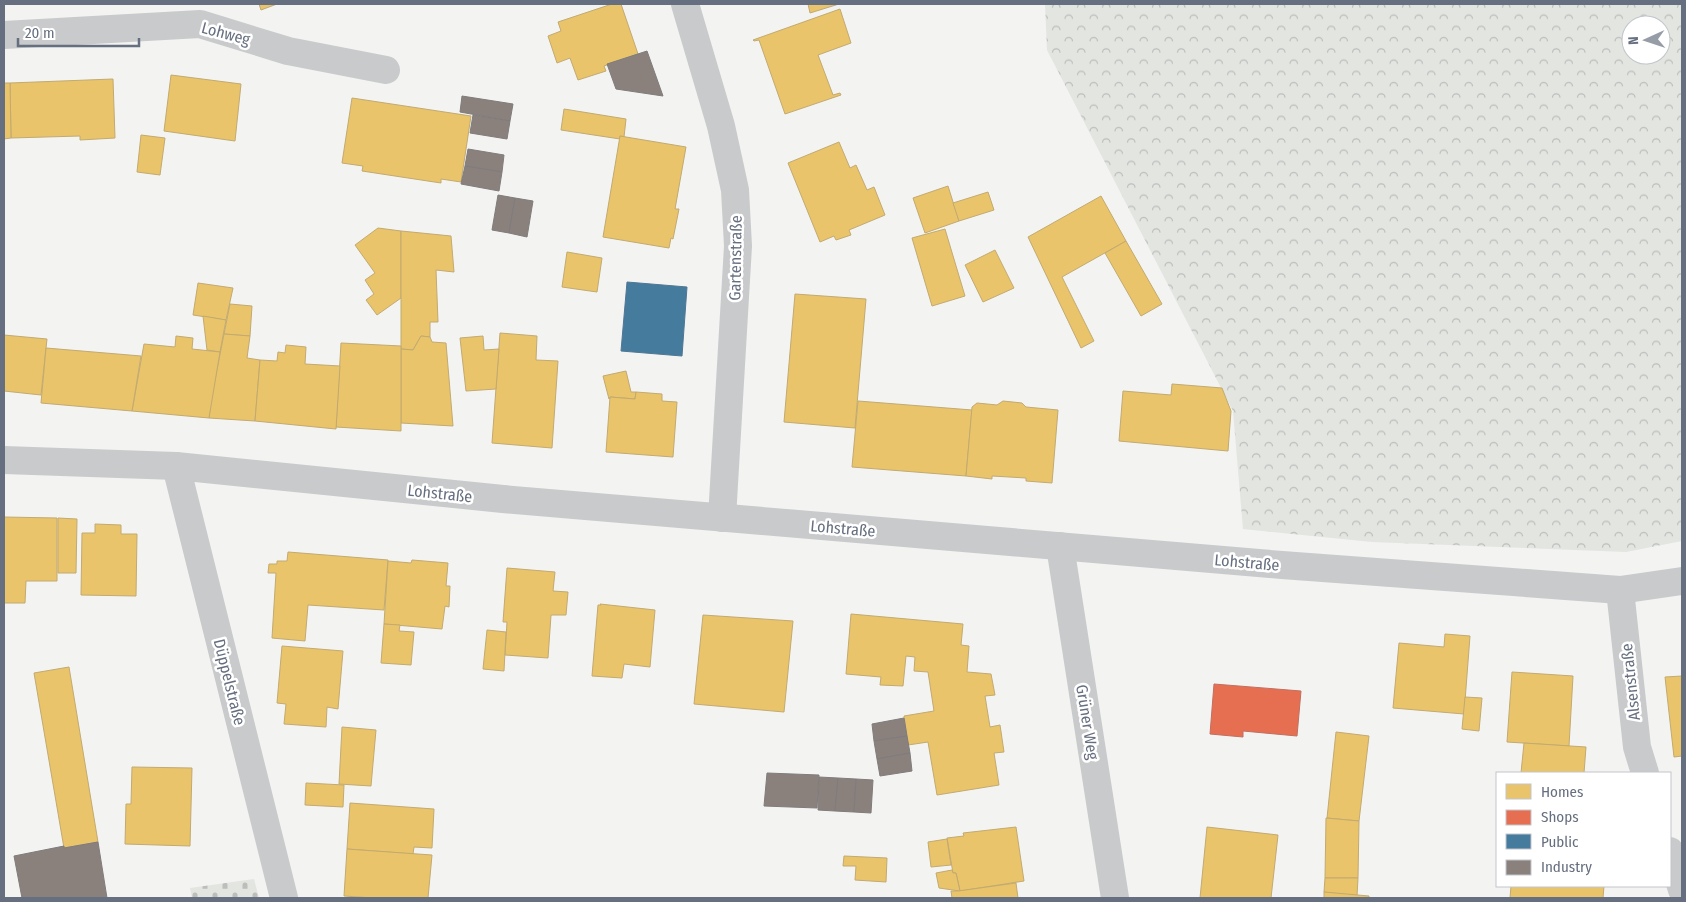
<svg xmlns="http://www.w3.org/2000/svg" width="1686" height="902" font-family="'Fira Sans Condensed',sans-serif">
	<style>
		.forest { fill: url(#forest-crowns); fill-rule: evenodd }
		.cemetery { fill: url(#cemetery-stones) }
		.homes { fill: #e9c46a; stroke: #c2aa70 }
		.shops { fill: #e76f51; stroke: #c06f5f }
		.public { fill: #457b9d; stroke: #4f7794 }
		.industry { fill: #8a817c; stroke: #7f7c7d }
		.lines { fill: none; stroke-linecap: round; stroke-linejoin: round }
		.street { stroke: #c9cacb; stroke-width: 28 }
		.labels { text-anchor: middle; stroke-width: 5; stroke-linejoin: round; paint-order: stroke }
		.street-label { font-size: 16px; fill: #666f7f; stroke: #fff }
	</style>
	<defs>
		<pattern id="forest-crowns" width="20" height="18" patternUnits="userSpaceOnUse" patternTransform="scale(1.25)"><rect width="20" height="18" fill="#e2e5e0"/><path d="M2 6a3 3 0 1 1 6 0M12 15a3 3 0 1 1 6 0" fill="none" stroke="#bbbebb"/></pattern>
		<pattern id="cemetery-stones" width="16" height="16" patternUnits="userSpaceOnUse" patternTransform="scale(1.25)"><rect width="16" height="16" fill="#e2e5e0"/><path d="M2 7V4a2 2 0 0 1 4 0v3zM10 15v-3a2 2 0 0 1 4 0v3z" fill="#bbbebb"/></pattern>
	</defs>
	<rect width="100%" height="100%" fill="#f3f3f2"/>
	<path class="forest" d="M1045,4h637v537l-56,11 -254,-10 -129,-13 -10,-118 -186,-361zM1631,25h30v30h-30z"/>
	<path class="cemetery" d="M254,879l5,19h-67l-2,-10z"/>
	<g class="homes">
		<path d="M259,4h18l-16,6z"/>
		<path d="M612,4h9l17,50 -34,12 2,5 -28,9 -8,-22 -13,5 -9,-27 13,-5 -3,-9z"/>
		<path d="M808,4h31l-29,9z"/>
		<path d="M840,9l11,34 -33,12 15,40 7,-2 1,2 -56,19 -26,-74 -5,1 -1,-1z"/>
		<path d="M171,75l70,9 -6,57 -71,-10z"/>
		<path d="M113,79l2,59 -35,2v-4l-69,2 -1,-55z"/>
		<path d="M4,83h6l1,55 -7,1z"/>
		<path d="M352,98l119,18 -10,66 -20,-3v4l-79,-12 1,-5 -21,-3z"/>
		<path d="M564,109l62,10 -2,18 -4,-1v3l-59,-9z"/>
		<path d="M141,135l24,3 -5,37 -23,-3z"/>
		<path d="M620,136l66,11 -11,62h4l-6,30 -2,-1 -2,10 -66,-11z"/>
		<path d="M839,142l11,26 6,-3 11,25 7,-3 11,28 -36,15 2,5 -15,5 -2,-4 -14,6 -32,-79z"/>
		<path d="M948,186l11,35 -34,12 -12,-35z"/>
		<path d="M988,192l6,18 -35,11 -6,-18z"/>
		<path d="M1101,196l25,45 -64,36 32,64 -13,7 -53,-111z"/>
		<path d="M378,228l23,3v67l-24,17 -11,-15 8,-6 -9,-14 10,-7 -20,-28z"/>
		<path d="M945,229l20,67 -33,10 -20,-68z"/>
		<path d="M401,231l50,5 3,36 -18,-2 2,52h-8v15l-9,-1 -8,14 -12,-1z"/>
		<path d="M1126,241l36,63 -21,12 -36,-63z"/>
		<path d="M995,250l19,38 -31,14 -18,-37z"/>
		<path d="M567,252l35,6 -5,34 -35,-5z"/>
		<path d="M198,283l35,5 -7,32 -33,-5z"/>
		<path d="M795,294l71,5 -11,129 -71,-6z"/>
		<path d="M230,304l22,2 -2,30 -26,-2z"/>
		<path d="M203,316l23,4 -6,32 -13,-2z"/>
		<path d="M500,333l37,3 -1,24 22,1 -6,87 -60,-5z"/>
		<path d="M224,334l26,2 -3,22 13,2 -5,61 -46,-3 2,-18z"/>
		<path d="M4,335l43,4 -6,56 -37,-4z"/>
		<path d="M176,336l17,2 -1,11 28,3 -11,66 -77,-7 12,-67 31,3z"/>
		<path d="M421,336l9,1 2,5 14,1 7,83 -52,-3v-74l12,1z"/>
		<path d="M483,336l1,14 15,-1 -3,40 -30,2 -6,-53z"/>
		<path d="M341,343l60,3v85l-65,-4z"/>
		<path d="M286,345l20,2 -1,17 35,2 -4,63 -81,-8 5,-61 17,1 1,-9 7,1z"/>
		<path d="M46,348l95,8 -9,55 -91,-8z"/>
		<path d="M626,371l5,21h5l-1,7 -25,-2 -1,2 -6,-23z"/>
		<path d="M1172,384l50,4 9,23 -3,40 -109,-10 4,-50 48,4z"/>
		<path d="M636,392l26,2v7l15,1 -4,55 -67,-5 4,-55 25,2z"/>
		<path d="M858,401l114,9 -6,66 -114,-9z"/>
		<path d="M1003,401l19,2 4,4 32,3 -6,73 -26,-2v-3l-34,-2v3l-26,-3 6,-69 5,-4 20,2z"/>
		<path d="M4,517l53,1v63h-31l-1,22h-21z"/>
		<path d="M58,518l19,1 -1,54h-18z"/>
		<path d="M95,524l26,1v9h16l-1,62 -55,-1 1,-62h13z"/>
		<path d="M288,552l100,8 -4,50 -76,-5 -3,36 -33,-3 4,-65h-8l1,-9h8v-3h10z"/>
		<path d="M412,560l36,3 -2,23h4l-1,21 -4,-1 -3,23 -58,-5 4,-63 23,2z"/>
		<path d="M507,568l48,4 -2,19 15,1 -2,23h-15l-3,43 -43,-3 2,-33h-4z"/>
		<path d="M600,604l55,6 -5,57 -26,-3 -2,14 -30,-2 6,-71h3z"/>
		<path d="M851,614l112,10 -2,21 8,1 -2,26 24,2 4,21 -10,1 5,31 10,-2 4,27 -10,1 5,32 -62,10 -9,-53 -20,3 -4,-29 30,-5 -6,-39 -14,-1 1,-14 -9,-1 -3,30 -23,-1 1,-8 -35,-3z"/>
		<path d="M703,615l90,6 -9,91 -90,-8z"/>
		<path d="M384,624l16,1 -1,6 15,1 -3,33 -30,-2z"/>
		<path d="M487,630l19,2 -2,39 -21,-2z"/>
		<path d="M1445,634l25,2 -6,78 -71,-6 6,-65 45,4z"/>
		<path d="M282,646l61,5 -5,58 -11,-2 -1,20 -42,-3 2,-20 -9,-1z"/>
		<path d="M69,667l29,175 -34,6 -30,-175z"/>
		<path d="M1512,672l61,4 -4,70 -62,-4z"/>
		<path d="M1682,676v80l-8,1 -9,-80z"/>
		<path d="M1465,697l17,1 -3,33 -17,-2z"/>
		<path d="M342,727l34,3 -5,56 -32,-2z"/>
		<path d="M1336,732l33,4 -10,85 -32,-3z"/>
		<path d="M1524,743l62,4 -2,26h-63z"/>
		<path d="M132,767l60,1 -2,78 -65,-2 1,-40h5z"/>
		<path d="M306,783l38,2 -1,22 -38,-2z"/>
		<path d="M350,803l84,6 -2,39 -18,-1 -1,7 -66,-5z"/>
		<path d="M1326,818l33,3 -1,57h-33z"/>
		<path d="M1016,827l8,54 -64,10 -4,-18h-3l-6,-35 17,-2 -1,-3z"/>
		<path d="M1207,827l71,8 -7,63h-71z"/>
		<path d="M947,839l4,26 -20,2 -3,-25z"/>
		<path d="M347,849l85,6 -4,43h-55l-29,-2z"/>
		<path d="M844,856l43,2 -1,24 -31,-2 1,-14h-13z"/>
		<path d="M952,870l1,3h3l4,18 -21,-3 -3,-15z"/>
		<path d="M1325,878h33l-1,18 -33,-4z"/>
		<path d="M1016,883l2,15h-66l-1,-7h7z"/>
		<path d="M1511,886h93l-1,12h-93z"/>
		<path d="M1324,892l45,4v2h-45z"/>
	</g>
	<path class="shops" d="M1214,684l87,7 -4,45 -54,-5v6l-33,-3z"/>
	<path class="public" d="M627,282l60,5 -5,69 -61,-5z"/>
	<g class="industry">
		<path d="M647,51l16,45 -47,-7 -9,-25z"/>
		<path d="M462,96l51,8 -3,17 -50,-9z"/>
		<path d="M473,115l37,6 -3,18 -37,-6z"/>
		<path d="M468,149l36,6 -2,17 -37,-6z"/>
		<path d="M465,166l37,6 -3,19 -38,-7z"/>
		<path d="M498,195l17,3 -6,35 -17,-3z"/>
		<path d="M515,198l18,3 -6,36 -18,-4z"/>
		<path d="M904,718l3,18 -33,5 -2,-17z"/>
		<path d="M907,736l3,17 -33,6 -3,-18z"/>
		<path d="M910,753l2,18 -32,5 -3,-17z"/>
		<path d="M767,773l52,2 -2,33 -53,-2z"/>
		<path d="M819,777l19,1 -3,33 -17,-1z"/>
		<path d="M838,778l18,1 -2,33 -19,-1z"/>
		<path d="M856,779l17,1 -2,33 -17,-1z"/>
		<path d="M98,842l9,56h-85l-8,-42 50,-10v2z"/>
	</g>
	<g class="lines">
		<g class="street">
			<path d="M685,4l36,122 14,64 3,56 -16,272"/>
			<path d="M4,35l196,-11 88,27 98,19"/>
			<path d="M4,460l172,6 327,33 779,66 338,25 62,-9"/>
			<path d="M176,466l108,432"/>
			<path d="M1060,546l55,352"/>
			<path d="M1620,590l17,157 8,26"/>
			<path d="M1670,851l12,39"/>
		</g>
	</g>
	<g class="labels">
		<g class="street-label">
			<text transform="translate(226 33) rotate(15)" y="6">Lohweg</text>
			<text transform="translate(735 258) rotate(-89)" y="6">Gartenstraße</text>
			<text transform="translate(440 493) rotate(6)" y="6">Lohstraße</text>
			<text transform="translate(843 528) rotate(5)" y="6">Lohstraße</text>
			<text transform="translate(1247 562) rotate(5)" y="6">Lohstraße</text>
			<text transform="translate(230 682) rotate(76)" y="6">Düppelstraße</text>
			<text transform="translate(1630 682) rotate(-96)" y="6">Alsenstraße</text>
			<text transform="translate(1088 722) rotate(81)" y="6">Grüner Weg</text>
		</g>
	</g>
	<rect width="1686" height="902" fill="none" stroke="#666f7f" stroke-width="10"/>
	<rect x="1496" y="772" width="175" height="115" fill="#ffffff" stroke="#c2c5cc"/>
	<rect x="1506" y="784" width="25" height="15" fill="#e9c46a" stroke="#c2c5cc"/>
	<text x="1541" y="797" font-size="15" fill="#666f7f">Homes</text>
	<rect x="1506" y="810" width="25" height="15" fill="#e76f51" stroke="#c2c5cc"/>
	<text x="1541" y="822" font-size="15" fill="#666f7f">Shops</text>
	<rect x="1506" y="834" width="25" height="15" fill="#457b9d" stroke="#c2c5cc"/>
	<text x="1541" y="847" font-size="15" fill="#666f7f">Public</text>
	<rect x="1506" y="860" width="25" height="15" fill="#8a817c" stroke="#c2c5cc"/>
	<text x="1541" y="872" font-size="15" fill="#666f7f">Industry</text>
	<g transform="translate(1646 40) rotate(267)"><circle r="24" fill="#ffffff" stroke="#c2c5cc"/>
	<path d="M0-4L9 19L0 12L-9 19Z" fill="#979da7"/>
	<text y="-8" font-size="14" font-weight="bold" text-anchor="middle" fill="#666f7f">N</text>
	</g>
	<path d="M18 38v8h121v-8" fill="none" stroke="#666f7f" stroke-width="2.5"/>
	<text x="25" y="38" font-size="15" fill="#666f7f" stroke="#ffffff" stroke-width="4" paint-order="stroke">20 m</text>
</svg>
